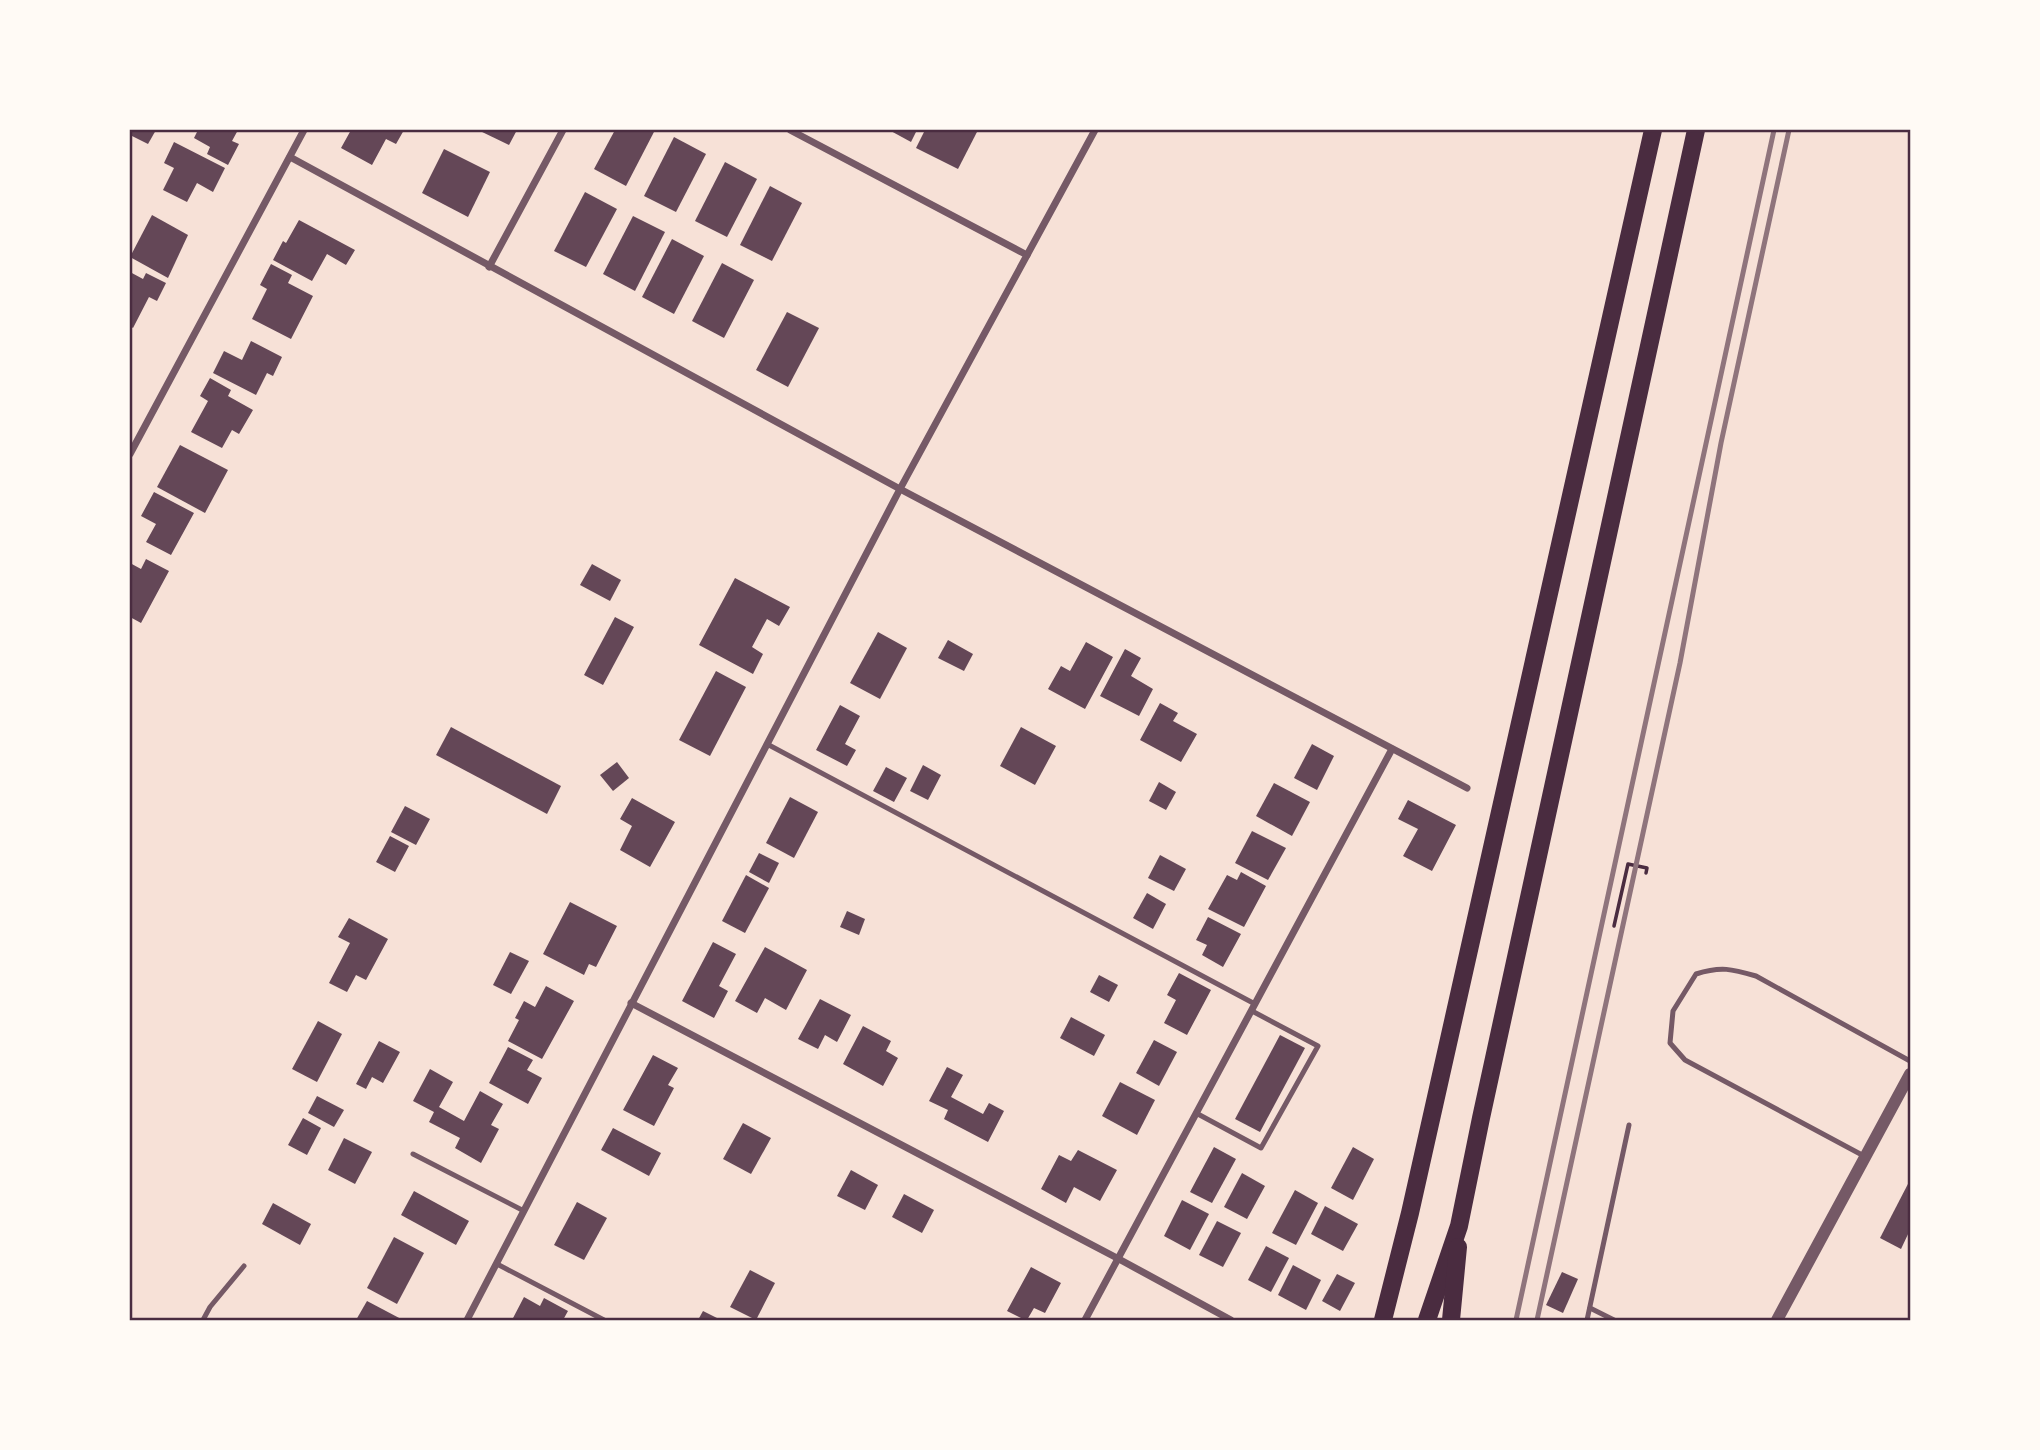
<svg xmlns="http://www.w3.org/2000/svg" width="2040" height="1450" font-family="'DejaVu Sans',sans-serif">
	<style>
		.building { fill: #644757 }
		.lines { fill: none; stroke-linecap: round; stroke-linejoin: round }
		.path { stroke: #4a2c40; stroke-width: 3.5 }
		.service { stroke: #755966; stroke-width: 5 }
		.minor { stroke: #755966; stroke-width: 7 }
		.tertiary { stroke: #755966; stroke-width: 12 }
		.primary { stroke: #4a2c40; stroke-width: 18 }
		.rail { stroke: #8f747c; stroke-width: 5 }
		.neatline { fill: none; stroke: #4a2c40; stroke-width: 2.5 }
	</style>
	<rect width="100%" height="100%" fill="#f7e1d7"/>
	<g class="building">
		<path d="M130,130h26l-8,14 -18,-9z"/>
		<path d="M198,130h40l-6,11 7,3 -11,21 -21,-11 3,-7 -16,-9z"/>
		<path d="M351,130h53l-8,14 -10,-5 -14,26 -31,-17z"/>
		<path d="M478,130h39l-8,15z"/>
		<path d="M615,130h40l-29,56 -32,-17z"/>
		<path d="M889,130h28l-6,12z"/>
		<path d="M925,130h53l-20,39 -42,-21z"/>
		<path d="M674,137l32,17 -30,58 -32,-16z"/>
		<path d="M174,142l51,26 -12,24 -16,-9 -10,19 -24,-12 11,-22 -10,-5z"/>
		<path d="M444,149l46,23 -22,45 -46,-24z"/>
		<path d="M725,162l32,17 -30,58 -32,-16z"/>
		<path d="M770,186l32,17 -30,58 -32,-16z"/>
		<path d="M585,192l32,17 -31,58 -32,-16z"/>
		<path d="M152,215l36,20 -20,43 -38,-21z"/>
		<path d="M633,216l32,16 -30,59 -32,-17z"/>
		<path d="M299,220l56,30 -9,15 -19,-11 -15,27 -39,-21 10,-19 3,2z"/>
		<path d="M672,239l32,17 -30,58 -32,-17z"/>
		<path d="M722,263l32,17 -30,58 -32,-17z"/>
		<path d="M271,264l21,11 -4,8 25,13 -22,43 -39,-20 15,-30 -7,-4z"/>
		<path d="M130,272l13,7 3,-6 20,10 -9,18 -8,-4 -16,31 -3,-2z"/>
		<path d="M787,312l32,16 -31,59 -32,-17z"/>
		<path d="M251,341l31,16 -9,19 -6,-3 -11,22 -43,-22 11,-22 18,9z"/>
		<path d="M210,378l21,12 -3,6 25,14 -14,24 -7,-4 -10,18 -31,-16 17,-31 -8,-5z"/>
		<path d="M180,445l48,25 -23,43 -48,-26z"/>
		<path d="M154,492l40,21 -23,42 -25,-13 10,-18 -15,-8z"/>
		<path d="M146,559l23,12 -28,52 -11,-6v-54l11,6z"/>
		<path d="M592,564l29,16 -11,21 -30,-16z"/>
		<path d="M735,578l55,29 -11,19 -12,-7 -15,28 11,7 -10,20 -54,-29z"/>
		<path d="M615,617l19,10 -31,58 -19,-10z"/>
		<path d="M878,632l29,16 -27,51 -30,-16z"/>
		<path d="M948,640l25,14 -9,17 -26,-13z"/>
		<path d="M1086,642l27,15 -28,52 -37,-20 13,-23 9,5z"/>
		<path d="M1125,649l16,9 -10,18 22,13 -14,27 -39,-20z"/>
		<path d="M716,671l30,16 -36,69 -31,-16z"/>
		<path d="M1160,703l18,10 -5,8 24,13 -16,28 -41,-22z"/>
		<path d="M840,705l20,11 -15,28 11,6 -9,16 -31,-16z"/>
		<path d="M451,727l110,59 -14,28 -111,-59z"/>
		<path d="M1021,727l35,19 -21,39 -35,-19z"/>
		<path d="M1312,744l22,12 -17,34 -23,-12z"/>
		<path d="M617,762l12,16 -16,13 -13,-16z"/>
		<path d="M923,765l18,10 -13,25 -18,-9z"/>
		<path d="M886,767l21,11 -13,24 -21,-11z"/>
		<path d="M1159,782l17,10 -10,18 -17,-9z"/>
		<path d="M1274,783l36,19 -18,34 -36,-20z"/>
		<path d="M790,797l28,15 -24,46 -28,-15z"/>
		<path d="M632,798l43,24 -25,45 -30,-17 12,-24 -12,-7z"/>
		<path d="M1408,800l48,25 -24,46 -29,-15 15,-27 -20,-10z"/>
		<path d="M405,806l25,13 -14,26 -25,-13z"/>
		<path d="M1252,831l34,17 -18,32 -33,-17z"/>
		<path d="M390,836l19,10 -14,26 -19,-10z"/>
		<path d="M759,853l20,10 -10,20 -20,-11z"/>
		<path d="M1160,855l26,14 -12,22 -26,-13z"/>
		<path d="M1241,872l25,14 -22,41 -36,-18 19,-34 10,5z"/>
		<path d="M746,875l23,13 -24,45 -23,-12z"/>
		<path d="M1147,893l19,11 -13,25 -20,-11z"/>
		<path d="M570,902l47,24 -21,41 -7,-3 -5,11 -41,-21z"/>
		<path d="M847,911l18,8 -6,16 -19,-8z"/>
		<path d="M1208,917l33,17 -18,33 -21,-12 5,-10 -11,-5z"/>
		<path d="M349,918l39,21 -22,41 -10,-5 -9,17 -18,-9 21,-40 -12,-6z"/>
		<path d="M713,942l23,12 -17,32 9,5 -14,27 -32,-17z"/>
		<path d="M765,947l42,23 -21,40 -21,-12 -8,15 -22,-12z"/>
		<path d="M510,952l19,9 -18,33 -18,-9z"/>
		<path d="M1179,973l32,17 -24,45 -23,-12 12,-23 -9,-5z"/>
		<path d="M1099,975l19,10 -9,17 -19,-10z"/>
		<path d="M546,986l28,15 -32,58 -34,-18 11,-21 -4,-2 9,-17 11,6z"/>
		<path d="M820,999l31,16 -14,27 -12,-7 -7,14 -20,-10z"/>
		<path d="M1071,1017l34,18 -11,21 -34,-18z"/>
		<path d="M318,1021l24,13 -25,48 -25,-13z"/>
		<path d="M863,1026l28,15 -5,10 12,7 -15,28 -40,-22z"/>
		<path d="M1280,1035l25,13 -45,84 -25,-13z"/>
		<path d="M1154,1040l23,12 -18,34 -23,-13z"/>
		<path d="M379,1041l21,11 -17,31 -11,-6 -6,12 -10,-5z"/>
		<path d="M508,1047l25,13 -6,10 15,8 -14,26 -39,-21z"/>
		<path d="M653,1055l25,13 -10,17 6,3 -20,38 -31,-16z"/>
		<path d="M947,1067l16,8 -12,22 32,17 6,-11 15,8 -16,31 -44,-23 4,-9 -19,-9z"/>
		<path d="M430,1069l23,13 -14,25 25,14 16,-30 23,13 -12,21 8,4 -18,34 -26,-15 5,-10 -31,-16 5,-10 -21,-11z"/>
		<path d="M1120,1082l35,18 -18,35 -35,-19z"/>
		<path d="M317,1096l27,14 -10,17 -26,-14z"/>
		<path d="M303,1118l18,10 -14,27 -19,-10z"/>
		<path d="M743,1123l28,15 -20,36 -28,-15z"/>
		<path d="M613,1128l48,25 -12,23 -48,-26z"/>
		<path d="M344,1138l28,14 -17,32 -27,-14z"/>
		<path d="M1214,1147l22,12 -24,44 -22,-11z"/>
		<path d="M1353,1147l21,12 -21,41 -22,-12z"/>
		<path d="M1078,1150l39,20 -17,31 -26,-14 -8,16 -25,-14 18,-34 12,6z"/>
		<path d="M851,1170l27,15 -13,25 -28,-14z"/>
		<path d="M1242,1173l23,13 -18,33 -23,-12z"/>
		<path d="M1910,1180v50l-9,19 -21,-11z"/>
		<path d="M1295,1190l23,13 -22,42 -24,-12z"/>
		<path d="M414,1191l55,30 -13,24 -55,-30z"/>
		<path d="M904,1194l30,16 -12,23 -30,-16z"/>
		<path d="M1182,1200l27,14 -19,36 -26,-14z"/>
		<path d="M577,1202l30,16 -23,42 -30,-15z"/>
		<path d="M273,1203l38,21 -11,21 -38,-21z"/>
		<path d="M1325,1206l33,18 -15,27 -32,-17z"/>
		<path d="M1217,1221l24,12 -18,34 -24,-12z"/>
		<path d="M394,1237l30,16 -27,51 -30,-16z"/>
		<path d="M1266,1246l23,12 -18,34 -23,-12z"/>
		<path d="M1293,1265l28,15 -15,30 -28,-15z"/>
		<path d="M1031,1267l30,16 -16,30 -11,-5 -7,12h-2l-18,-9z"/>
		<path d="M750,1270l25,13 -19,37 -26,-13z"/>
		<path d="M1562,1272l16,7 -15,34 -17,-8z"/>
		<path d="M1337,1274l18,9 -15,28 -18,-10z"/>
		<path d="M524,1297l16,9 4,-8 24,13 -5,9h-51z"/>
		<path d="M367,1301l36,19h-47z"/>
		<path d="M703,1311l18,9h-23z"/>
	</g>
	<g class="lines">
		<path class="path" d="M1614,926l14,-62 19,4 -1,5"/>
		<g class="service">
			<path d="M767,744l488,260"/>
			<path d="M1196,1113l65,35 57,-102 -66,-35"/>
			<path d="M413,1154l111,57"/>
			<path d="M1864,1156l-179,-96 -15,-17 3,-32 23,-37c25,-8 36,-5 60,2l154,85"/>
			<path d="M497,1264l107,56"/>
			<path d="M1590,1308l24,12"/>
			<path d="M203,1320l7,-13 34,-41"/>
			<path d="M1587,1320l42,-195"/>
		</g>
		<g class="minor">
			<path d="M790,130l237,125"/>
			<path d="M290,157l610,332 567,299"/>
			<path d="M489,267l74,-137"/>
			<path d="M130,454l174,-324"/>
			<path d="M631,1003l486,255 114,62"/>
			<path d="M467,1320l433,-831 195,-359"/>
			<path d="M1085,1320l307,-571"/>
		</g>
		<path class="tertiary" d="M1777,1320l133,-246"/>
		<g class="primary">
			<path d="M1383,1320l27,-107 243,-1083"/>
			<path d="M1427,1320l32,-94 22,-108 215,-988"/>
			<path d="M1451,1320l7,-73"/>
		</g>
		<g class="rail">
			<path d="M1516,1320l258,-1190"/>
			<path d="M1537,1320l143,-657 41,-220 68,-313"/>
		</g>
	</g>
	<rect width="2040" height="1450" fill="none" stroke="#fffaf5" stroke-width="262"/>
	<rect x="131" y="131" width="1778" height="1188" class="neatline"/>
</svg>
